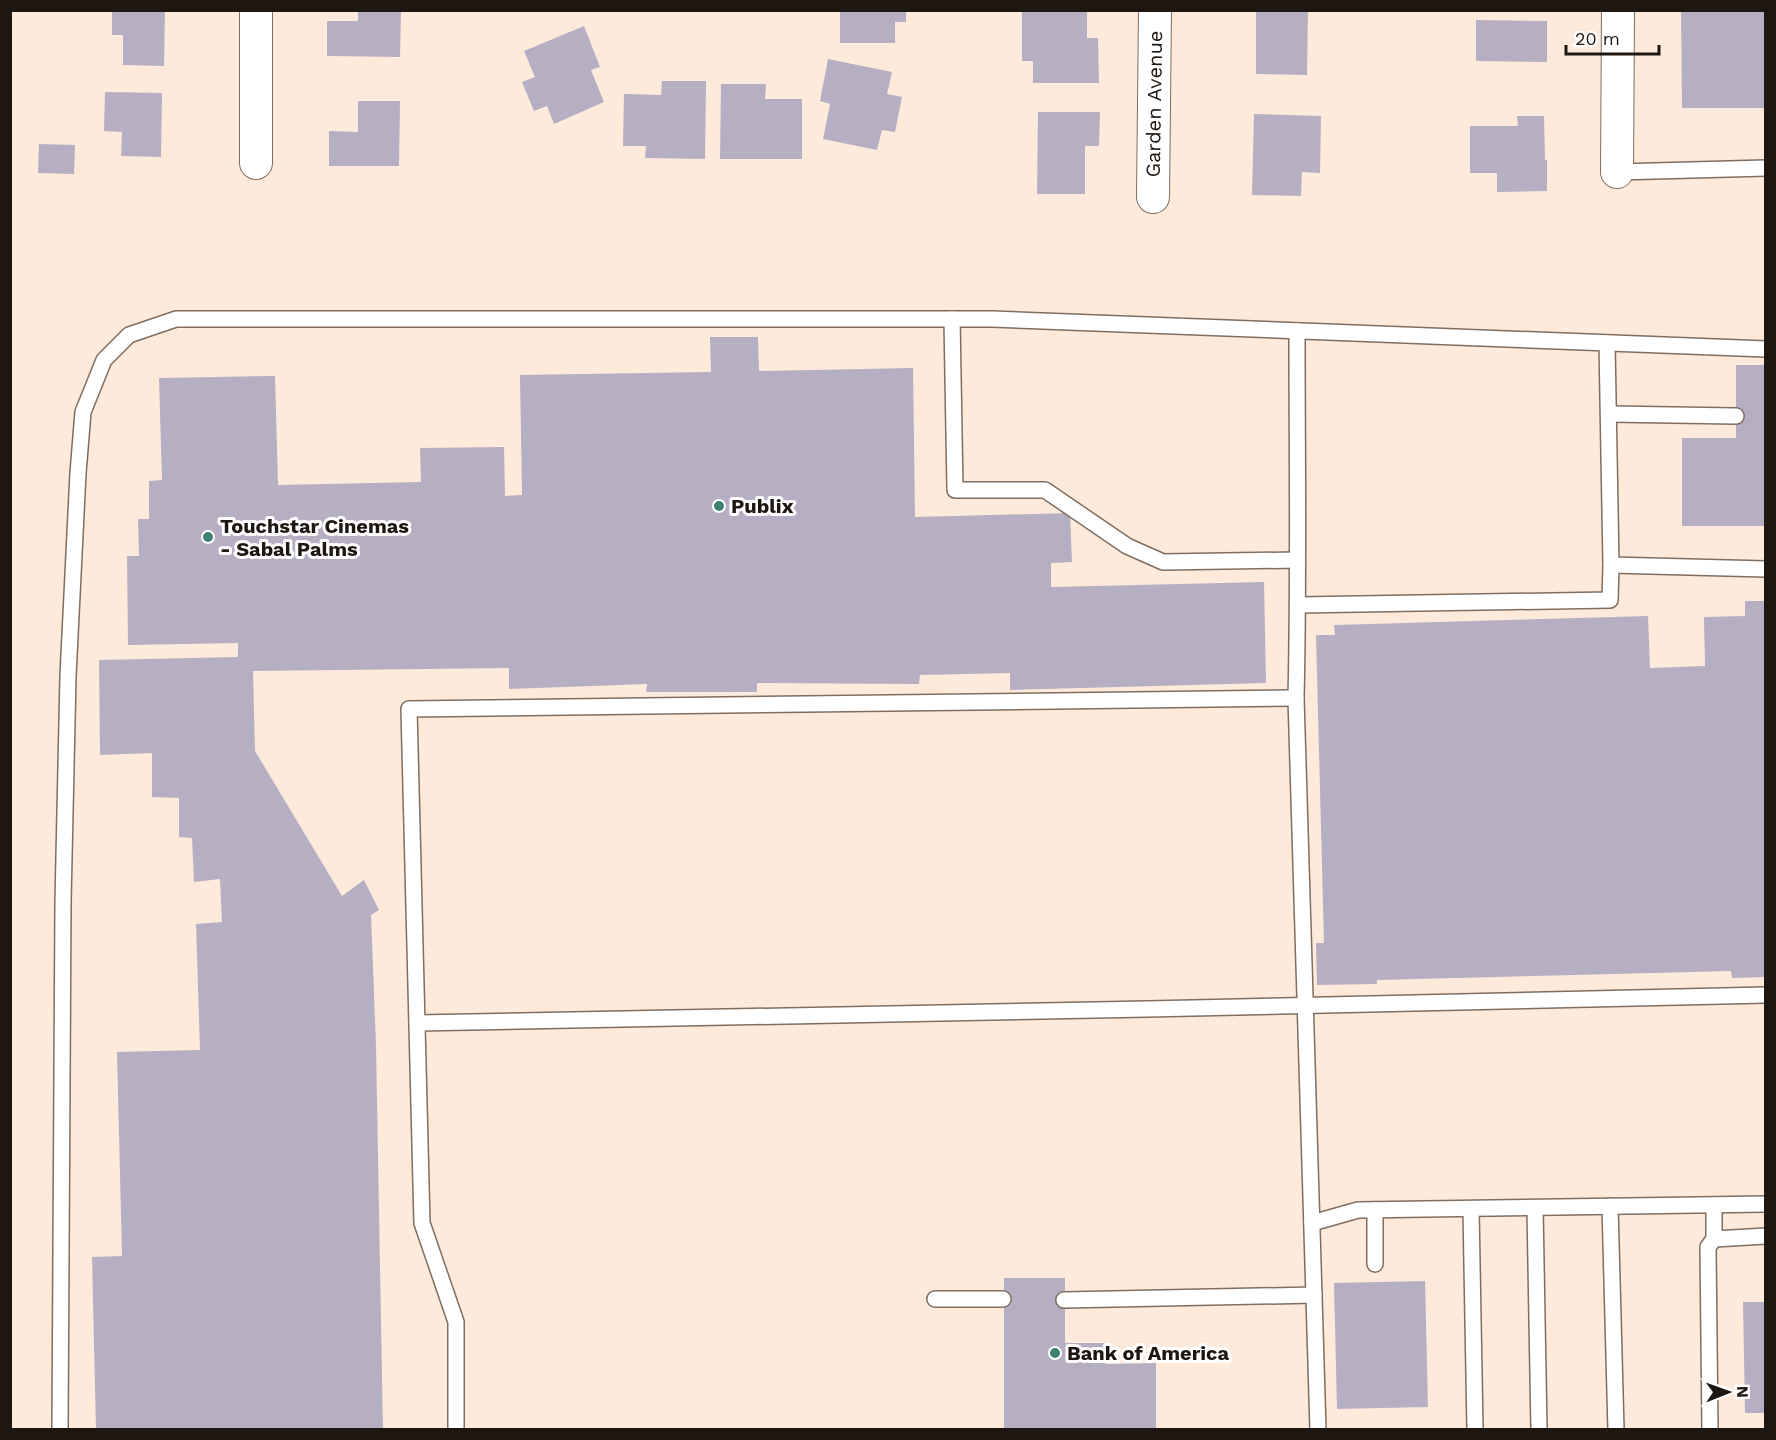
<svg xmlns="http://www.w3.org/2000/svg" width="1776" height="1440" font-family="'Work Sans',sans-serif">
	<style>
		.building { fill: #b6aec2 }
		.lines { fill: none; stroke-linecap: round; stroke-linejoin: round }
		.lane-casing { stroke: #7f6e60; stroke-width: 18 }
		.street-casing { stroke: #7f6e60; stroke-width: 34 }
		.lane { stroke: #fff; stroke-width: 15 }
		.street { stroke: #fff; stroke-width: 32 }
		.poi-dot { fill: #3e8173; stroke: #fff; stroke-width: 2 }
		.labels { text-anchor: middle; stroke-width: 6; stroke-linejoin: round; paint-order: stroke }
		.street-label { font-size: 20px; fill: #1d1611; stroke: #fff }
		.poi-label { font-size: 20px; font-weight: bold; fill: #1d1611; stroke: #fff; text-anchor: start }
	</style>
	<rect width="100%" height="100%" fill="#feeadb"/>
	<g class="building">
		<path d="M112,10h53l-1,56 -41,-1v-30h-11z"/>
		<path d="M358,10h43l-1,47 -73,-1v-35h31z"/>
		<path d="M840,10h66v12h-11v21h-55z"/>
		<path d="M1022,10h65v28h11l1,45h-66v-22h-11z"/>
		<path d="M1256,10h52l-1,65 -51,-1z"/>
		<path d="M1681,10h84l1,98h-84z"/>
		<path d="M1476,20l71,1v41l-71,-1z"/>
		<path d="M584,26l16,41 -9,3 13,32 -50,22 -7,-18 -13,5 -12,-29 13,-5 -11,-26z"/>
		<path d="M828,59l64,13 -5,22 15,3 -7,35 -13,-2 -5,20 -54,-11 7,-35 -10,-3z"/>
		<path d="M662,81h44l-1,78 -60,-1 1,-12h-23l1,-52 37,1z"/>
		<path d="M721,84h45l-1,15h37v60h-82z"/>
		<path d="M105,92l57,1 -1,64 -40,-1 1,-24 -18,-1z"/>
		<path d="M358,101h42l-1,65h-70v-35l29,1z"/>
		<path d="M1038,112h62l-1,34h-14v48h-48z"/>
		<path d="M1254,114l67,2 -1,57 -18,-1 -1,24 -49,-1z"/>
		<path d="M1517,116h27l1,44h2v31l-50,1v-19h-27v-47h48z"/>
		<path d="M39,144l36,1 -1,29 -36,-1z"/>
		<path d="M710,337h48l1,34 154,-3 2,149 155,-4 2,49 -21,1v24l213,-5 2,101 -256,7v-17l-90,2 -1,9 -162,-1v9h-111l1,-8 -138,5v-21l-256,3 2,80 87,145 22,-16 15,30 -8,5 5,131 7,384h-287l-4,-173 30,-1 -5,-204 83,-2 -4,-126 26,-2 -2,-43 -26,3 -2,-44 -13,-1v-39l-27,-1v-44l-52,2 -1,-95 139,-3v-14l-110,2 -1,-89h12l-1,-37h11v-38l13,-1 -3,-102 116,-2 3,109 143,-3 -1,-34 84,-1 1,49 17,-1 -2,-120 191,-3z"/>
		<path d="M1736,365h30v161h-84v-88h54z"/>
		<path d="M1745,601h21v376l-34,1 -1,-7 -354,9v4l-60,1 -1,-42h8l-8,-308h19l-1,-10 314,-9 2,52 55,-2 -1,-49 41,-1z"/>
		<path d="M1004,1278h61v65h42l-1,21 50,-1v67h-152z"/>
		<path d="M1425,1281l3,126 -91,2 -3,-126z"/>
		<path d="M1743,1302h23v111h-21z"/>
	</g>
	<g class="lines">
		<defs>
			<g id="lane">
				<path d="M1617,172l149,-4"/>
				<path d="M952,319l3,171h90l82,56 36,16 134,-2"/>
				<path d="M1297,331c0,122 2,245 -1,367l22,732"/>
				<path d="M1607,343l4,222 155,4"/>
				<path d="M1609,414l127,2"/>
				<path d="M1298,605l312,-5 1,-35"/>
				<path d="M417,1023l730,-14 619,-14"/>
				<path d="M1610,1206l6,224"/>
				<path d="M1535,1208l4,222"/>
				<path d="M1471,1209l4,221"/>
				<path d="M1312,1223l46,-13 408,-6"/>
				<path d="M1714,1239l52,-3"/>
				<path d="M1375,1264v-54"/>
				<path d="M935,1299h68"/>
				<path d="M1064,1300l250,-5"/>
				<path d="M60,1430l3,-528 5,-226 10,-203 5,-61 21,-52 25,-25 47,-16h816l774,30"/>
				<path d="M456,1430v-108l-34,-99 -13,-514 887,-11"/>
				<path d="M1710,1430l-2,-183 6,-8v-34"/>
			</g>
			<g id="street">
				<path d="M256,10v153"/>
				<path d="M1617,172l1,-162"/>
				<path d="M1153,197l2,-187"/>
			</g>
		</defs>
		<use href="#lane" class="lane-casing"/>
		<use href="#street" class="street-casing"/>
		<use href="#lane" class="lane"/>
		<use href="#street" class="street"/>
	</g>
	<g class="poi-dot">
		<circle cx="719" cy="506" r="6"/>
		<circle cx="208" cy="537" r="6"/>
		<circle cx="1055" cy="1353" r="6"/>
	</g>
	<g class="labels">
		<g class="street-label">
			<text transform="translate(1154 104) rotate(-89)" y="7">Garden Avenue</text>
		</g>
		<g class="poi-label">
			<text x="731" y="513">Publix</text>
			<text x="220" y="533">Touchstar Cinemas<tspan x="220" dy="23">- Sabal Palms</tspan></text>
			<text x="1067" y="1360">Bank of America</text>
		</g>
	</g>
	<rect width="1776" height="1440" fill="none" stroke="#1d1611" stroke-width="24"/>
	<g transform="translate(1728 1392) rotate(89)" stroke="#ffffff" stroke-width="4.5" paint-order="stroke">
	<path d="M0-4.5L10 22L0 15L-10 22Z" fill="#1d1611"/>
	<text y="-9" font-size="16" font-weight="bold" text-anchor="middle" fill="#1d1611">N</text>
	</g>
	<path d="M1566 45v9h93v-9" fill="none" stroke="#1d1611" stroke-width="3"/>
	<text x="1575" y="45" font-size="18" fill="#1d1611" stroke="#ffffff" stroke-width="4.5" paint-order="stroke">20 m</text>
</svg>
